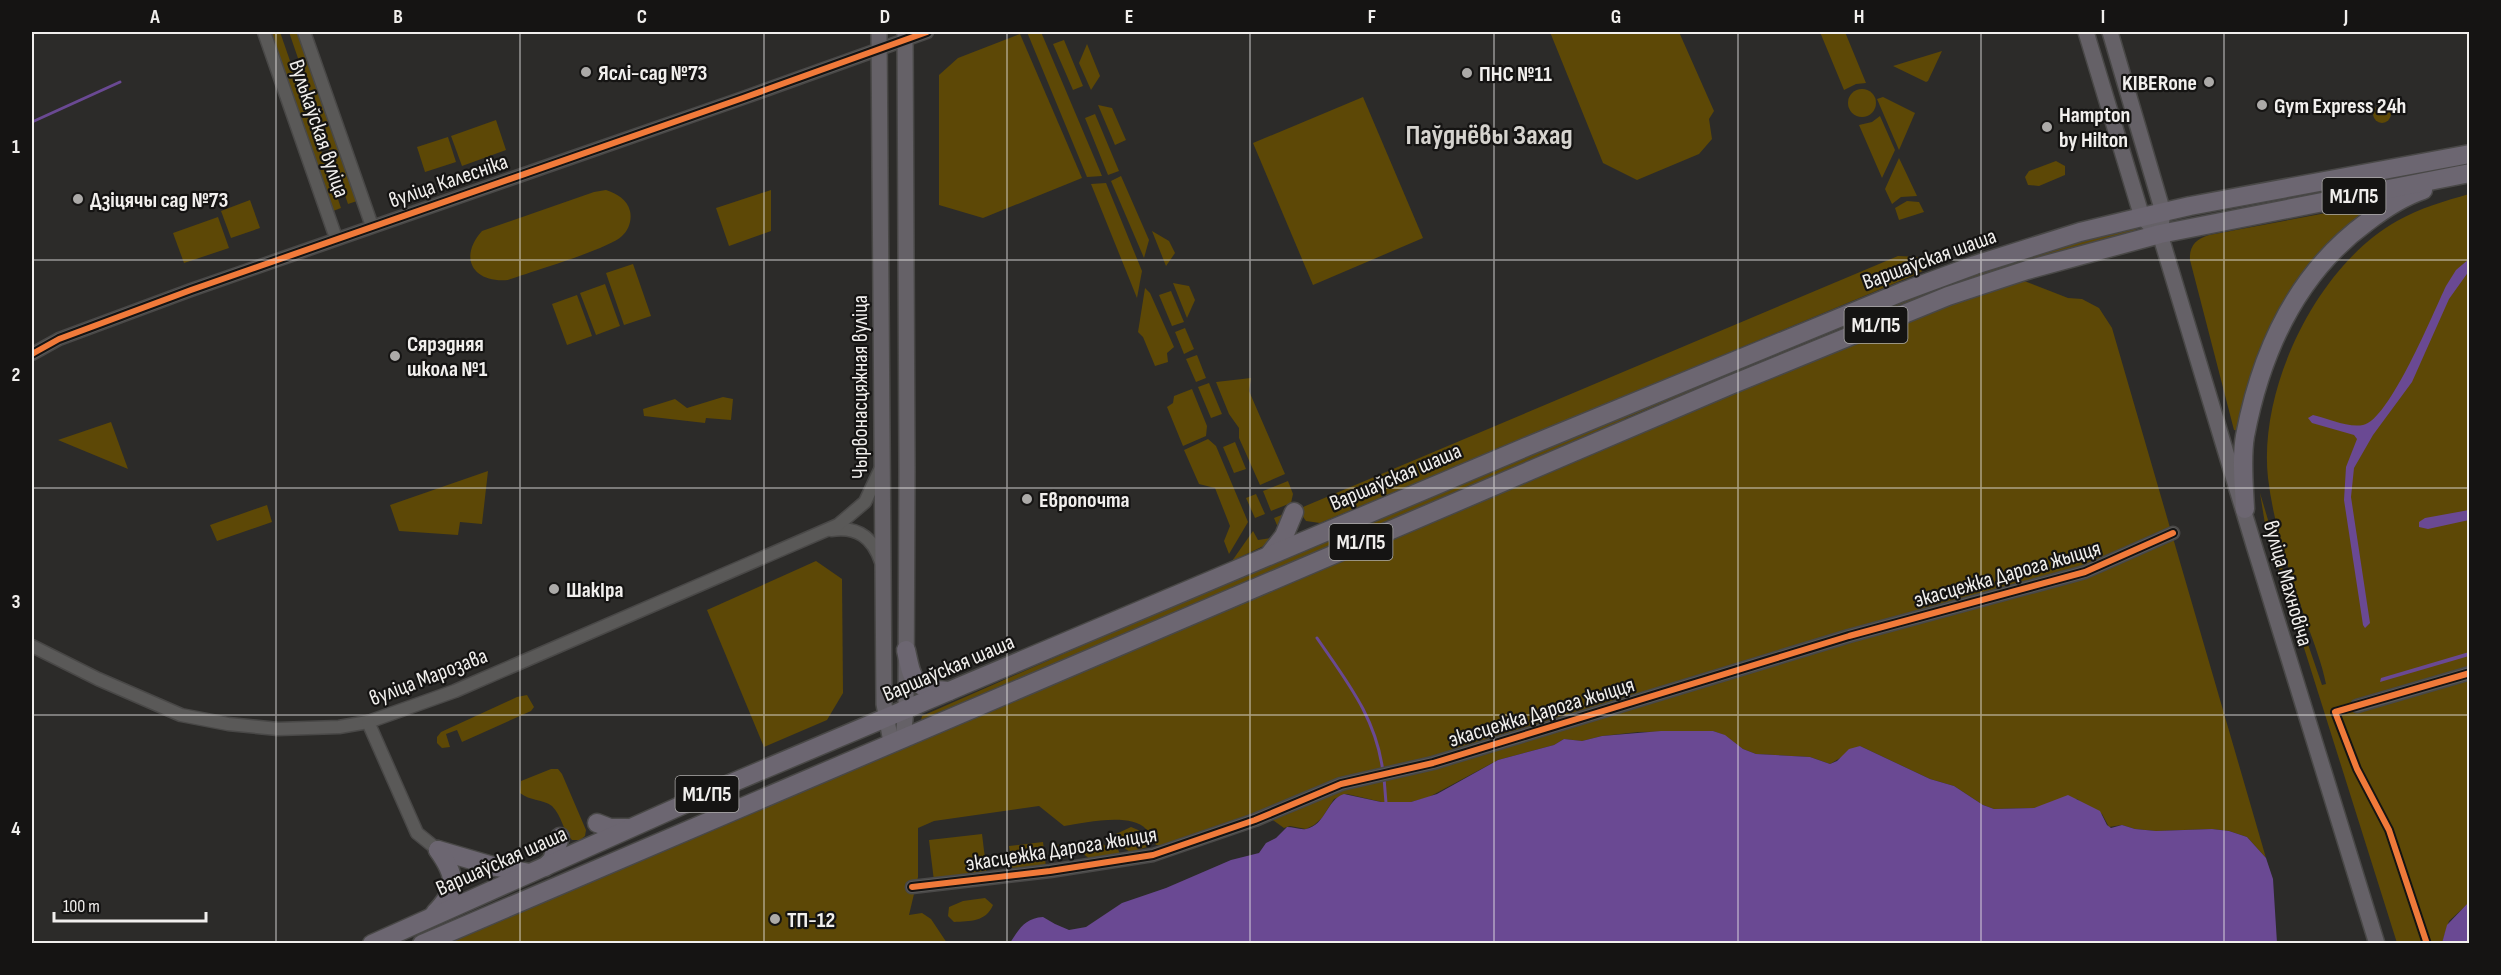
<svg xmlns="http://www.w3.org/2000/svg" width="2501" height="975" font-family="'Sofia Sans Condensed',sans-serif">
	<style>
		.green { fill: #5d4806 }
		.water { fill: #6a4993 }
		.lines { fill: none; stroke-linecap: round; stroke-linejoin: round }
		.stream { stroke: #6a4993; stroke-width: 3 }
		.minor-casing { stroke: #494847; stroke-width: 15 }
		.major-casing { stroke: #494847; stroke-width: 18 }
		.highway-casing { stroke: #494847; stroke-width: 21 }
		.minor { stroke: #5a5958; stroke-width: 12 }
		.major { stroke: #656167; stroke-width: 15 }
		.highway { stroke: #6c6671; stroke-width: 18 }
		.cycleway-casing { stroke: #151413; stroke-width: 10 }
		.cycleway { stroke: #f17a3a; stroke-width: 6 }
		.grid { fill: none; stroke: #f1efed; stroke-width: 1.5; stroke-opacity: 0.55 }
		.poi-dot { fill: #acaaa8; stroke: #151413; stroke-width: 2 }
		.labels { text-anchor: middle; stroke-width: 4.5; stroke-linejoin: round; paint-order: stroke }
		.shield { fill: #151413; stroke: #afadac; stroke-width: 1.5 }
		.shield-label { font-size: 21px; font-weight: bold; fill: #f1efed }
		.poi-label { font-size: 22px; font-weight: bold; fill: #f1efed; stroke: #151413; text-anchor: start }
		.street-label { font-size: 22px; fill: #f1efed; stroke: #151413 }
		.district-label { font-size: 28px; font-weight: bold; fill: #d5d3ce; stroke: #151413 }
		.neatline { fill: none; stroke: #f1efed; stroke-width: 2 }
		.grid-label { font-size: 20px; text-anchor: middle; font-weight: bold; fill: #f1efed }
	</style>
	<rect width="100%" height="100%" fill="#2c2b29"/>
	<g class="green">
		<path d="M271,32h9l61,176 -8,3z"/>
		<path d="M289,32h9l59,169 -9,3z"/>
		<path d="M1027,32h14l61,144 -15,1z"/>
		<path d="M1550,32h129l35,79 -5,8 3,20 -13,15 -62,26 -34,-17z"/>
		<path d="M1820,32h25l21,51 -10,1 -12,6z"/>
		<path d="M1020,34l62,144 -99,40 -44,-13v-130l19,-17z"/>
		<path d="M1064,40l19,46 -10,4 -20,-46z"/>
		<path d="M1087,44l13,32 -9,14 -12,-27z"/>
		<path d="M1942,51l-14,30 -2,1 -33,-16z"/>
		<circle cx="1862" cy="103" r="14"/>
		<path d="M1363,97l60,141 -110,47 -60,-142z"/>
		<path d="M1883,97l32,16 -16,37 -22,-51z"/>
		<path d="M1098,105l14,3 14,32 -11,5z"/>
		<circle cx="2382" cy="114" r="9"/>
		<path d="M1095,114l24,57 -11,4 -23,-57z"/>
		<path d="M1880,116l15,34 -13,28 -23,-53 13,-3z"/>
		<path d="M496,120l10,30 -44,16 -11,-30z"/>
		<path d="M448,137l8,25 -31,10 -8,-25z"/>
		<path d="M1899,158l18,38 -16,1 -9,7 -7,-15z"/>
		<path d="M2056,161l9,5v9l-26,11 -11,-1 -3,-8 4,-6z"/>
		<path d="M1121,176l28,64 -5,18 -33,-77z"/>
		<path d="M1106,183l36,88 -5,27 -46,-114z"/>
		<path d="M606,190c11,4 21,9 24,21 2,9 -1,19 -8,25 -13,13 -92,36 -114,44 -35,3 -50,-22 -26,-49l112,-39z"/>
		<path d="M771,190v41l-42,15 -13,-38z"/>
		<path d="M2469,194l1,656c-5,12 -1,37 0,52l-21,19 -7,22h-45l-132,-419 -5,-31 25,84 37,108 4,-1c-4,-20 -12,-41 -19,-60 -16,-47 -33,-96 -39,-146 -10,-90 49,-212 129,-257 23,-13 48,-20 72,-27z"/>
		<path d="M250,200l10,28 -29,10 -10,-27z"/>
		<path d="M1907,201l12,1 5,10 -25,8 -4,-12z"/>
		<path d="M2358,207l6,3 -1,5 -58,58 -66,158 -5,-1 -44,-170c-1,-14 6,-21 19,-25z"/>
		<path d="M218,217l11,31 -45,15 -11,-30z"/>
		<path d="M2135,226l1,5 -4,2 -354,125 -1,-3 86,-35 34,-18 126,-45z"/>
		<path d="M1152,231l17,10 6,12 -9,13z"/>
		<path d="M1898,256l42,2 1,3 -24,13 -597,249 -14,-2 -5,-7 2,-7z"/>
		<path d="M633,264l18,52 -27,9 -18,-52z"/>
		<path d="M2019,279l49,19 14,1 17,9 13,20 154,530 -19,-21 -18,-6 -17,-2 -56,2 -21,-2 -13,-4 -13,2 -7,-13 -18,-9 -7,-6 -43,9 -40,1 -11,-4 -29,-19 -24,-7 -70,-33 -30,18 -20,-7 -54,-3 -13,-5 -19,-14 -11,-4 -75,1 -36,4 -20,5 -18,-2 -10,6 -56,15 -69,37 -18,5 -25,1 -39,-9 -13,5 -12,19 -8,7 -8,4 -16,-3 -6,2 -18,-13 -101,30h-9c-3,-5 -6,-11 -10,-16 -16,-17 -62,-6 -82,-3l-25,-20 -105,15 -16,7v49l-9,38 13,-2 9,6 16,24 -507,1 1490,-636z"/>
		<path d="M1173,283l16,3 6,14 -8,18z"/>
		<path d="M605,284l15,42 -24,9 -16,-42z"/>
		<path d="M1145,288l5,5 24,54 -7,6 1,9 -13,4 -12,-29 -5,-5z"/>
		<path d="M1171,291l13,31 -12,4 -13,-31z"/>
		<path d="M577,295l15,41 -25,9 -15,-41z"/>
		<path d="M1185,328l9,21 -10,5 -9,-22z"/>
		<path d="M1197,355l9,23 -10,4 -10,-23z"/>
		<path d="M1716,377l1,3 -91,38 -14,9 -691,293 1,-4 284,-125z"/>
		<path d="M1251,378l-2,13 36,83 -25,11 -21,-47v-10l-10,-14 -13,-32z"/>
		<path d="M1209,383l13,31 -11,4 -13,-31z"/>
		<path d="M1192,389l15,37 -1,10 -23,10 -16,-39 6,-4 1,-7z"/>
		<path d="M723,397l10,2 -2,21 -25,-2 -1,5 -61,-7 -1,-7 32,-10 12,9z"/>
		<path d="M111,422l17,47 -70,-29z"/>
		<path d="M1208,439l8,7 32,76 -19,32 -5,-13 6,-15 -15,-38 -16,-4 -15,-34z"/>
		<path d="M1235,442l11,27 -12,4 -11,-26z"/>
		<path d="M488,471l-6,53 -22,-2 -2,13 -59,-4 -9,-26z"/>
		<path d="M1288,481l5,13 -2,9 -20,8 -8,-20z"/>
		<path d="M1256,494l9,20 -10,4 -9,-20z"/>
		<path d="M267,505l5,17 -55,19 -7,-16z"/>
		<path d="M1289,512l-13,28 -44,21 21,-30 5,9 13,-2 8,-8 -5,-12z"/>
		<path d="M816,561l26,18 1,114 -16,27 -63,27 -57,-137z"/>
		<path d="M527,695l7,12 -3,4 -69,31 -5,-12 -11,4 4,13 -8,1 -5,-5v-6l4,-5 76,-35z"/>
		<path d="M551,769h7l4,5 24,56 -1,6 -5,4h-8c-9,-9 -10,-24 -20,-34 -9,-7 -22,-5 -32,-13l1,-12z"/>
		<path d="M1131,827l12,5 8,14 -21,6 -10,-7 -4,-11z"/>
		<path d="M982,834l5,41 -53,6 -5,-41z"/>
		<path d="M1096,840l10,6 11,1 3,7 -30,5 -8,-6 -21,6 -7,-4 -1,-7 4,-3z"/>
		<path d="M1043,842l3,25 -33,5 -4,-26z"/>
		<path d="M985,898l8,7c-7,17 -23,16 -39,17l-6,-6 1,-9 14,-6z"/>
	</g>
	<g class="water">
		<path d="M2469,259v12l-20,28 -37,83 -39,53 -19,33 -3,29 19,126 -5,5 -2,-3 -19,-125 2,-33 11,-28 -3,-4 -42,-12 -4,-5 5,-3c14,3 35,13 50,10 26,-4 71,-114 83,-139l10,-16z"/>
		<path d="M2469,510v10l-41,9 -9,-2v-5l6,-4z"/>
		<path d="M2469,652v4l-89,26 1,-4z"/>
		<path d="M1661,731h52l12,4 18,14 13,5 54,3 20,7 7,-3 12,-12 11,-3 70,33 24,7 29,19 11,4 40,-1 34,-13 32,16 7,14 4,3 11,-3 13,4 21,2 56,-2 17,2 18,6 19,21 7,21 4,64h-1267c9,-14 15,-25 33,-26l12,7 14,6 17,-3 36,-24 44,-15 65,-28 28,-7 7,-10 10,-5 11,-11c6,0 13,3 19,2 20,-4 20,-29 38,-35l37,8h30l26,-8 61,-34 56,-15 10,-6 18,2 20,-5z"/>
		<path d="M2469,902v41h-27l5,-18z"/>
	</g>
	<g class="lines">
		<g class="stream">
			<path d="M32,122l88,-40"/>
			<path d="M1317,638c30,44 59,79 66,134"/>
			<path d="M1384,778l2,25"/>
		</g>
		<defs>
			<g id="minor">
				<path d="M264,32l72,206"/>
				<path d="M304,32l68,194"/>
				<path d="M32,354l27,-15 132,-49 552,-192 184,-66"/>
				<path d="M831,530c26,-4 42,7 50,32"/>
				<path d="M32,646l66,33 83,36 47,9 50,5 61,-2 29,-5 87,-31 383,-166 27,-23 15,-32"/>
				<path d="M2357,706l113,-33"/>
				<path d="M368,722l49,111 21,17"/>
				<path d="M912,887l138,-16 103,-16 102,-35 86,-36 92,-21 416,-127 236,-64 88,-39"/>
			</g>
			<g id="major">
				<path d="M879,32l5,672 7,38"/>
				<path d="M2086,32l56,185 7,7"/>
				<path d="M2110,32l53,180 -3,22c71,237 143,474 217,710"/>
				<path d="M903,738l3,-28 1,-243 -2,-435"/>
			</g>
			<g id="highway">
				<path d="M2245,509c-1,-23 -4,-50 0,-73 16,-84 52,-163 122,-214 17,-13 35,-25 56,-32"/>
				<path d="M1270,554l14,-18 10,-24"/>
				<path d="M906,650c7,33 8,39 43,41"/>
				<path d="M597,823l13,5h18"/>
				<path d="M438,850l58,17 34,6"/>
				<path d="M545,867l7,-7 8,-23"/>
				<path d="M435,913c23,-24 22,-36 3,-63"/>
				<path d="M372,944l355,-159 804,-340 371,-153 73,-27 105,-33 62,-15 48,-11 280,-52"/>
				<path d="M422,944l1306,-558 220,-90 79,-26 133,-36 310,-61"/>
			</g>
		</defs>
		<use href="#minor" class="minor-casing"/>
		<use href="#major" class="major-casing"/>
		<use href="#highway" class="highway-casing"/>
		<use href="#minor" class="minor"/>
		<use href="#major" class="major"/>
		<use href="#highway" class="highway"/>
		<defs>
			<g id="cycleway">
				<path d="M32,354l27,-15 132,-49 552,-192 184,-66"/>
				<path d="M912,887l138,-16 103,-16 102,-35 86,-36 92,-21 416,-127 236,-64 88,-39"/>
				<path d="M2427,944l-38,-114 -32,-61 -22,-57 135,-39"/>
			</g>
		</defs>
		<use href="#cycleway" class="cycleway-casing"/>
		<use href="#cycleway" class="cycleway"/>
	</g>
	<path class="grid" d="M276,32v912M520,32v912M764,32v912M1007,32v912M1250,32v912M1494,32v912M1738,32v912M1981,32v912M2224,32v912M32,260h2438M32,488h2438M32,715h2438"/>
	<g class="poi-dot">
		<circle cx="586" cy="72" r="6"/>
		<circle cx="1467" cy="73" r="6"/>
		<circle cx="2209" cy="82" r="6"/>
		<circle cx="2262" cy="105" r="6"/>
		<circle cx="2047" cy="127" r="6"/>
		<circle cx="78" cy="199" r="6"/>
		<circle cx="395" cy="356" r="6"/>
		<circle cx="1027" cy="499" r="6"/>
		<circle cx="554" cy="589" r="6"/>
		<circle cx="775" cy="919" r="6"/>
	</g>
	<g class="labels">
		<g class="shield">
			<rect x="2322.5" y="178" width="63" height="36" rx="4.5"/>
			<rect x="1844.5" y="307" width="63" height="36" rx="4.5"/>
			<rect x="1329.5" y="524" width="63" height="36" rx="4.5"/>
			<rect x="675.5" y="776" width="63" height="36" rx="4.5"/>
		</g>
		<g class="shield-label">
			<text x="2354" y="203">М1/П5</text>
			<text x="1876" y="332">М1/П5</text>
			<text x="1361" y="549">М1/П5</text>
			<text x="707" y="801">М1/П5</text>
		</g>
		<g class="poi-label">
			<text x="598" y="80">Яслі-сад №73</text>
			<text x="1479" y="81">ПНС №11</text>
			<text x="2197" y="90" text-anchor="end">KIBERone</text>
			<text x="2274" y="113">Gym Express 24h</text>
			<text x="2059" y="122">Hampton<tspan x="2059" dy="25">by Hilton</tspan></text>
			<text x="90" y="207">Дзіцячы сад №73</text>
			<text x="407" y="351">Сярэдняя<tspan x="407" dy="25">школа №1</tspan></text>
			<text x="1039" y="507">Европочта</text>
			<text x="566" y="597">ШакІра</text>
			<text x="787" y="927">ТП-12</text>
		</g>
		<g class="street-label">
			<text transform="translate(320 128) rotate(71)" y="8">Вулькаўская вуліца</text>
			<text transform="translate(448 180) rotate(-19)" y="8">вуліца Калесніка</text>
			<text transform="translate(1929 258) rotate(-20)" y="8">Варшаўская шаша</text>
			<text transform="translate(859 387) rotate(-90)" y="8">Чырвонасцяжная вуліца</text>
			<text transform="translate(1395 476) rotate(-23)" y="8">Варшаўская шаша</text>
			<text transform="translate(2007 573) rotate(-16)" y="8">экасцежка Дарога жыцця</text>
			<text transform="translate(2289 583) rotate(74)" y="8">вуліца Махновіча</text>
			<text transform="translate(948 667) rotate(-23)" y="8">Варшаўская шаша</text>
			<text transform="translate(428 676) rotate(-21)" y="8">вуліца Марозава</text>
			<text transform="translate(1541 711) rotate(-17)" y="8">экасцежка Дарога жыцця</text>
			<text transform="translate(1061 848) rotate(-9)" y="8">экасцежка Дарога жыцця</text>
			<text transform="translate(501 860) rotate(-24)" y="8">Варшаўская шаша</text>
		</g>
		<g class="district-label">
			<text x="1489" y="144">Паўднёвы Захад</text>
		</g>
	</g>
	<rect width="2501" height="975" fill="none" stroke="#151413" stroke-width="66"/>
	<path d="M54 912v9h152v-9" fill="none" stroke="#f1efed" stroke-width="3"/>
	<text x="63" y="912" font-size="18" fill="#f1efed" stroke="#151413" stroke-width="4.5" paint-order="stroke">100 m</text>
	<rect x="33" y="33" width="2435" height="909" class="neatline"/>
	<g class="grid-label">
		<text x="155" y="23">A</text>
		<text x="398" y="23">B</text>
		<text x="642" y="23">C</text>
		<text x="885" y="23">D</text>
		<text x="1129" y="23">E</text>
		<text x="1372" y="23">F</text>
		<text x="1616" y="23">G</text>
		<text x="1859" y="23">H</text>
		<text x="2103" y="23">I</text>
		<text x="2346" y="23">J</text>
		<text x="16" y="153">1</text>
		<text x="16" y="381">2</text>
		<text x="16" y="608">3</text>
		<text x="16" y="835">4</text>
	</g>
</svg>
